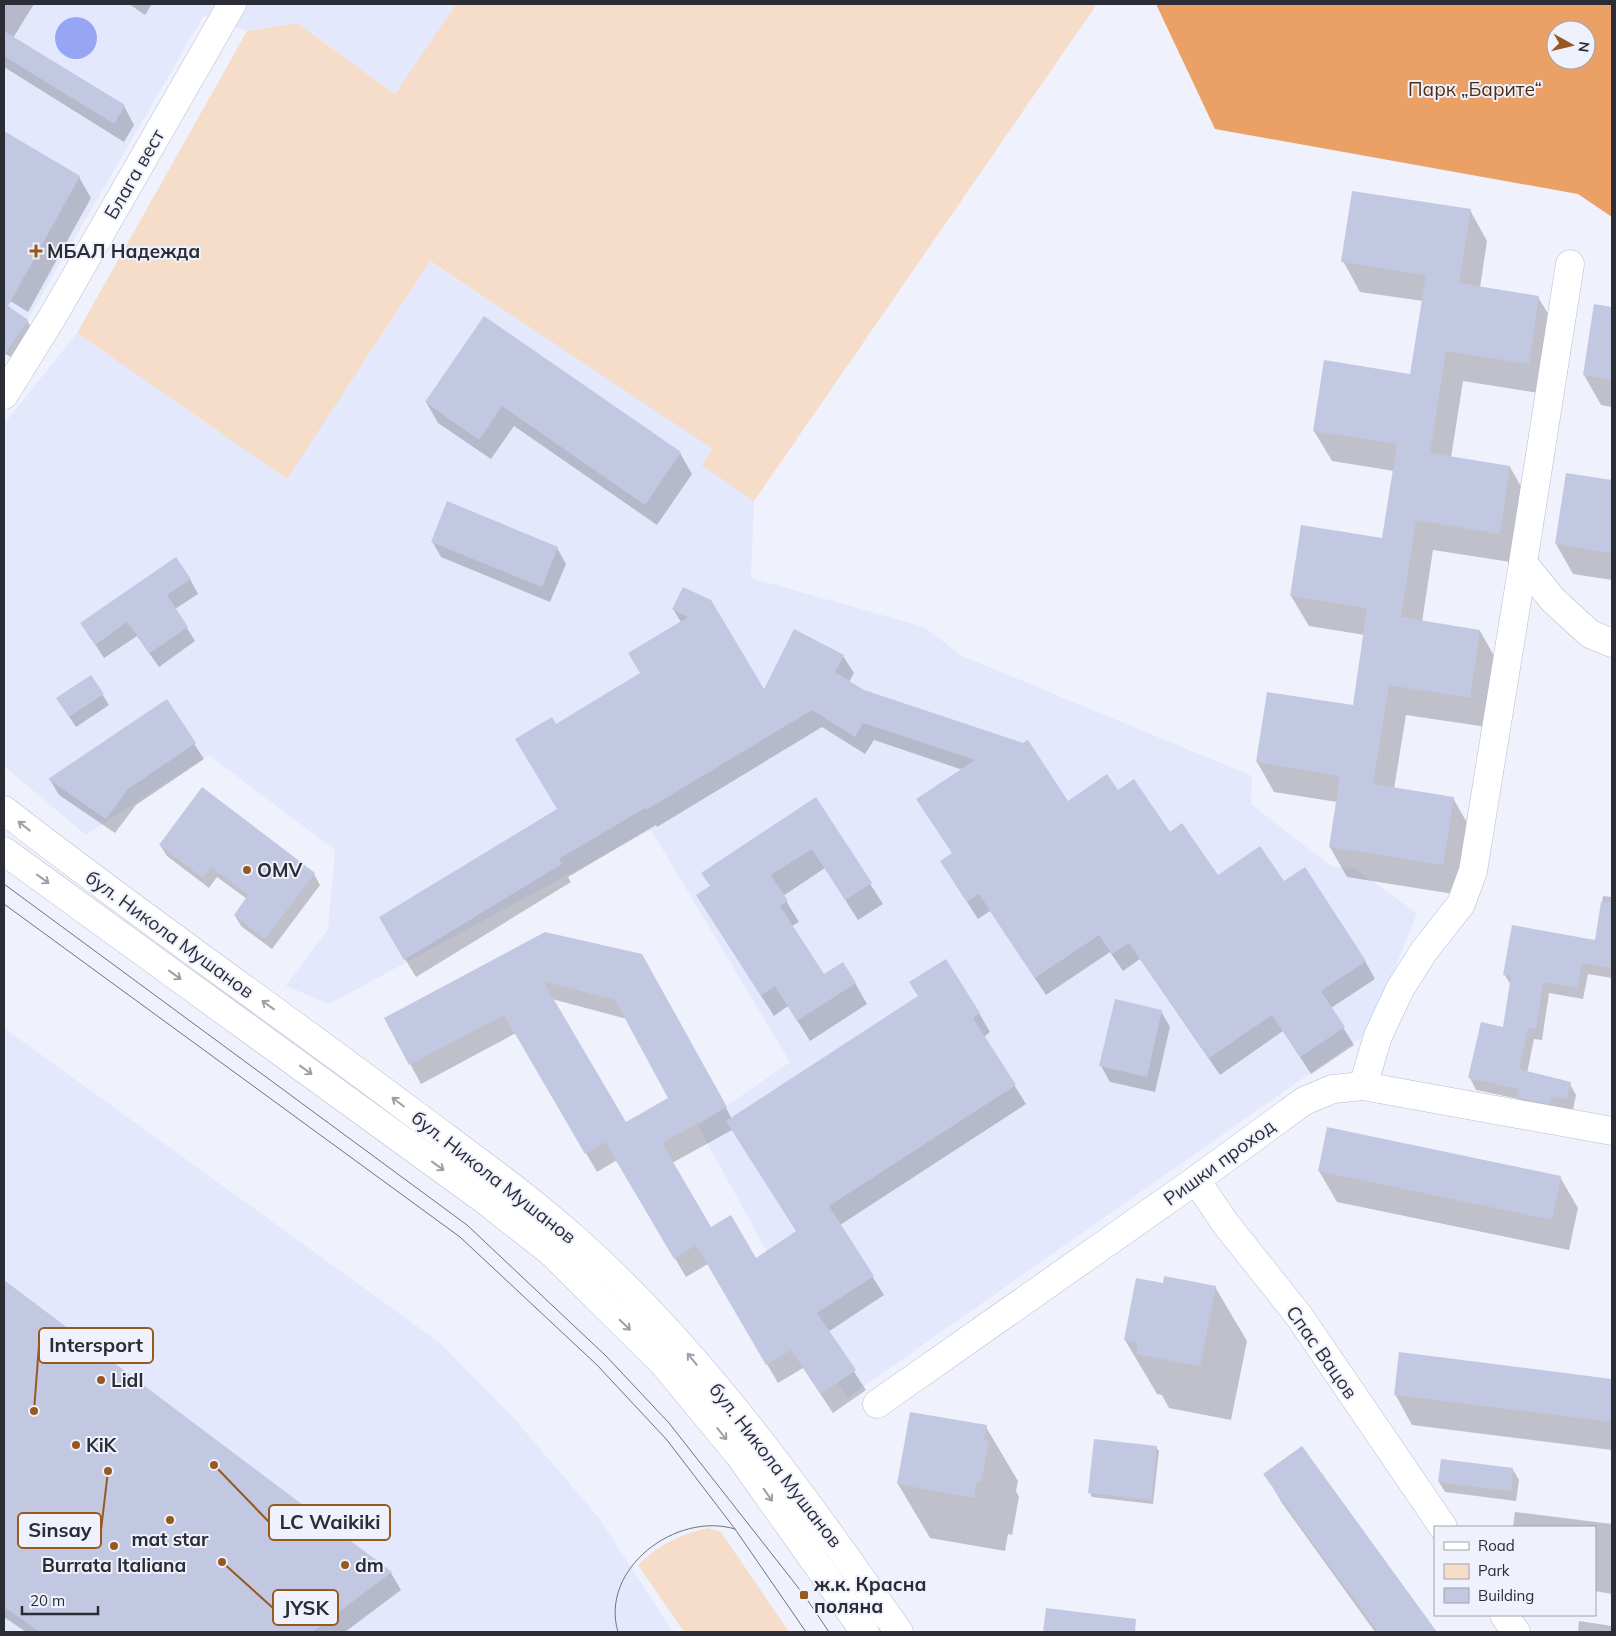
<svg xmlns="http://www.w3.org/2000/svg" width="1616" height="1636" font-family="Mulish,sans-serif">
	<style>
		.built { fill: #e4e8fd }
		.green { fill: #f6ddca }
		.forest { fill: #eba065; fill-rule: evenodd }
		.water { fill: #97a5f5 }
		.shadow { fill: #0003; fill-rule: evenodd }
		.building { fill: #c3c8e2; fill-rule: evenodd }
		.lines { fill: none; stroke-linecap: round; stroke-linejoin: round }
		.minor-casing { stroke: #b6bbd4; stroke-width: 29 }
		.major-casing { stroke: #b6bbd4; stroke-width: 29 }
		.minor { stroke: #fff; stroke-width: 28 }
		.major { stroke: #fff; stroke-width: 28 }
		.tram { stroke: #71737d; stroke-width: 1 }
		.oneway { stroke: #9fa0a5 }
		.poi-dot { fill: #985921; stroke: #eff1fc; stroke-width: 2 }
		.labels { text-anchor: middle; stroke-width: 4; stroke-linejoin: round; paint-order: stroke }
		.park-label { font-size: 19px; fill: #4d2e15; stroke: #eff1fc }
		.street-label { font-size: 19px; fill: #2a2c36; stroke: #eff1fc }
		.poi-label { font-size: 19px; font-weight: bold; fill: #2a2c36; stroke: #eff1fc; text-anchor: start }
		.leader { fill: none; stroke: #985921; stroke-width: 2 }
		.callout-dot { fill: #985921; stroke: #eff1fc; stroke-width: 2 }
		.callout { fill: #eff1fc; stroke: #985921; stroke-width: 2 }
		.callout-label { font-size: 20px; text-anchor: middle; font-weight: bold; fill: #2a2c36 }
	</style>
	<rect width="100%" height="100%" fill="#eff1fc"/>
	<g class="built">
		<path d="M4,4h452l-61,90 -98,-71 -50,8 -43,-16 -200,345z"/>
		<path d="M429,261l285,188 -13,16 53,36 -3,77 173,49 38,29 290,120 -1,28 80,62 23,2 63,45 -47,118 -523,367 -149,-272 92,-64 -139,-232 -322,174 -43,-18 42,-57 7,-79 -126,-95 -123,80 -82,-69v-342l73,-91 210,146z"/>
		<path d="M4,1028l436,315 72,73 87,102 74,114h-669z"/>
	</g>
	<g class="green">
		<path d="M456,4h641l-343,497 -53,-36 12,-16 -283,-188 -143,218 -210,-146 170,-302 50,-8 98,71z"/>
		<path d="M708,1528l13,4 68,100h-105l-46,-67c22,-21 41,-30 70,-37z"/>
	</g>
	<path class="forest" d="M1156,4h456v213l-34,-23 -363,-65zM1556,30h30v30h-30z"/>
	<circle class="water" cx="76" cy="38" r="21"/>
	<g class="shadow">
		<path d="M4,4h30l-21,34 111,68 10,19 -10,17 -120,-75z"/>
		<path d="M129,4h23l-7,11z"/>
		<path d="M4,133l75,44 12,21 -63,114 -24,-15z"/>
		<path d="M1470,210l17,31 -7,47 58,9 18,30 -11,67 -82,-13 -12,77 59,9 17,30 -10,66 -84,-13 -11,72 58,9 17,30 -10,66 -81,-12 -12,74 59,9 17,30 -10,67 -113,-18 -17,-30 7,-45 -63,-10 -17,-30 11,-69 86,13 11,-71 -56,-9 -18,-30 92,-56 11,-69 -62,-10 -18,-30 97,-56 12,-74 -63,-9 -17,-31z"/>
		<path d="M4,304l23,16 8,15 -17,27 -14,-9z"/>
		<path d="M1595,306l17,2v99l-11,-2 -17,-30z"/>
		<path d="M485,318l195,135 12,21 -35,51 -143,-99 -23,33 -53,-36 -12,-21z"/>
		<path d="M1567,474l45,8v98l-39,-6 -17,-30z"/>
		<path d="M432,541l125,7 9,16 -16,38 -109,-45z"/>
		<path d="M190,579l8,15 -23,15 20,32 -36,26 -22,-31 -33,22 -22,-34z"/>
		<path d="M684,588l80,104 79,-36 11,17 -5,9 218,120 51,-10 52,41 48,44 65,6 82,78 10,18 -44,29 23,37 -43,29 -28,-43 -63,44 -80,-116 -17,12 -13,-19 -64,43 -56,-84 -12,8 -26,-40 -10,-17 11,-8 -35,-54 45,-30 -89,-30 -9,14 -43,-27 -165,100 -1,-2 -88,52 3,5 -155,95 -36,-59 178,-109 -2,-84 85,-51 40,-52 -8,-13z"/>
		<path d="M91,676l18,29 -33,22 -12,-18z"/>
		<path d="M166,701l38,58 -68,46 -21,28 -56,-38 -9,-15z"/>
		<path d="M816,799l67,105 -25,16 -33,-52 -42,28 16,26 -7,4 32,50 31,7 12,21 -57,37 -22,-35 -14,10 -77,-120 14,-9z"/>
		<path d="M160,845l154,29 6,11 -48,64 -31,-23 -6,-10 12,-17 -30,-22 -8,11 -42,-32z"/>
		<path d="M1603,896l9,1v81l-24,-4 -5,25 -34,-6 -7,47 -8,-1 -7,34 43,11 6,11 -3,15 -15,-3 -2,8 -31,-7 -6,-9 -43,-9 -6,-12 34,-49 7,-44 -7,-11 92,-32z"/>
		<path d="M545,934l108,41 79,144 247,-106 11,19 -6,5 42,67 -186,121 44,70 -56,37 38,58 -33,23 -30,-45 -25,15 -70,-119 -22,13 -69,-117 -20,12 -81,-139 -95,51 -35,-65zM552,999l75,20 43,79 -45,26zM732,1130l65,102 -42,28 -45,-31 -38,-66z"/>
		<path d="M1161,1011l9,16 -15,65 -45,-10 -9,-16z"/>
		<path d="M1328,1129l232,48 18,31 -9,42 -232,-48 -18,-31z"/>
		<path d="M4,1281l387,292 10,17 -56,42h-319l-22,-15z"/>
		<path d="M1164,1285l51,2 32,54 -16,79 -62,-12 -7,-13 -5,-1 -32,-54z"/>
		<path d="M1400,1354l212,26v70l-200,-25 -17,-31z"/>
		<path d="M986,1427l32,54 -2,10 3,6 -7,38 -4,-1 -3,17 -75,-13 -32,-54z"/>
		<path d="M1156,1447l3,4 -6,53 -61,-7 -2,-4z"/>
		<path d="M1302,1447l134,185h-61l-93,-129 -17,-29z"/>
		<path d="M1513,1470l6,10 -3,21 -71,-9 -6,-10z"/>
		<path d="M1515,1512l97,12v70l-17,-3v-64h-82z"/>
		<path d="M1047,1610l76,8 8,14h-87z"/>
		<path d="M1579,1621l33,5v6h-34z"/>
	</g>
	<g class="building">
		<path d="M4,31l121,74 -11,19 -110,-68z"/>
		<path d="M4,131l76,45 -72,130 20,14 -24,36z"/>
		<path d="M1352,191l119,18 -12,74 80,13 -10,68 -83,-13 -16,102 80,13 -10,68 -84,-14 -15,97 79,13 -10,68 -81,-13 -16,99 81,13 -11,68 -114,-18 11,-71 -84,-14 11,-70 86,13 14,-97 -77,-12 11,-71 81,13 15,-94 -84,-13 11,-71 86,14 16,-99 -85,-13z"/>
		<path d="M1594,304l18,3v73l-29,-5z"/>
		<path d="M484,316l197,136 -36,53 -143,-99 -23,34 -54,-38z"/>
		<path d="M1566,473l46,7v73l-57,-9z"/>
		<path d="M447,501l111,46 -16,40 -111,-45z"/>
		<path d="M176,557l15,22 -24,16 21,32 -38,26 -23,-31 -32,23 -15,-22z"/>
		<path d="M683,587l28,13 53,89 30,-60 50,26 -9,17 29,18 159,53 5,-3 40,61 39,-27 11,16 16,-11 36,53 12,-9 36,52 42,-29 24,35 21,-14 61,94 -45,30 24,36 -45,30 -28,-42 -63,43 -80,-115 -17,11 -13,-19 -64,43 -56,-84 -12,8 -27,-41 12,-8 -36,-54 59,-39 -112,-37 -8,14 -43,-27 -166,100 -1,-2 -86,51 3,5 -158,96 -25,-43 178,-108 -42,-70 37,-22 4,7 84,-51 -12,-20 60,-36 -16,-8z"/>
		<path d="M91,675l13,19 -35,23 -13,-19z"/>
		<path d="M167,699l29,44 -68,46 -22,30 -58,-40z"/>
		<path d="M202,787l113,86 -50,66 -31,-24 14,-20 -37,-28 -8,11 -44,-33z"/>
		<path d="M816,797l56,86 -27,17 -33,-51 -41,26 17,26 -8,5 44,68 19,-12 13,21 -59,38 -22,-35 -14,10 -65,-101 14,-9 -9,-13z"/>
		<path d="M1601,902h11v66l-30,-5 -5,25 -34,-6 -7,47 -8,-1 -9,41 52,13 -4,17 -15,-3 -2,8 -21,-4 -12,-3 2,-8 -51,-11 13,-56 22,5 8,-51 -8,-1 9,-50 83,15z"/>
		<path d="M545,932l97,22 85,153 -65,36 49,84 20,-12 25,43 40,-27 -70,-110 192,-125 -9,-14 37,-23 34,54 -7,5 43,67 -187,121 45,70 -57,37 39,57 -35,24 -30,-44 -25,15 -70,-120 -22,14 -69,-117 -20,12 -81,-139 -95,50 -25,-47zM543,981l72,19 53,98 -42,24z"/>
		<path d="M1115,999l47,11 -15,67 -48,-11z"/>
		<path d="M1327,1127l234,49 -9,44 -234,-49z"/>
		<path d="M1164,1276l52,10 -16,80 -64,-12 2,-11 -14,-3 12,-62 27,5z"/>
		<path d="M4,1280l388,292 -80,60h-272l-36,-25z"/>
		<path d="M1399,1352l213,27v43l-218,-27z"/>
		<path d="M910,1412l77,13 -3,15 5,1 -8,41 -4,-1 -3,17 -77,-14z"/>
		<path d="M1094,1439l63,7 -6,54 -63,-7z"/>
		<path d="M1302,1446l111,153 24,33h-59l-115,-158z"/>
		<path d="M1441,1459l72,9 -2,23 -73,-9z"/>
		<path d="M1046,1608l90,11 -1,13h-92z"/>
	</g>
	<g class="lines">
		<defs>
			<g id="minor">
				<path d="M1570,264l-47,299 30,37 37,34 22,9"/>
				<path d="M4,395l49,-79 179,-312"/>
				<path d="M1363,1086l15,-50 22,-47 24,-38 37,-47 12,-33 50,-308"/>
				<path d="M1196,1180l29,43 74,93 144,211"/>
				<path d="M877,1404l319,-224 108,-79 29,-12 30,-3 249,45"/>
				<path d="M1504,1615l12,17"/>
			</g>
			<g id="major">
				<path d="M4,810c132,103 271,199 405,300 56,42 114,83 166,129 128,114 226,254 324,393"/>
				<path d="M4,851l482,350 65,51 113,112 75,91 126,177"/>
			</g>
		</defs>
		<use href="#minor" class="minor-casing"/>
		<use href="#major" class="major-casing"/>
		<use href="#minor" class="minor"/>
		<use href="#major" class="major"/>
		<g class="tram">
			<path d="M4,884l463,341 139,131 63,67 135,172 25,37"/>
			<path d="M4,904l456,333 137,128 70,75 68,89 71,103"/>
			<path d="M618,1632c-19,-63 58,-121 117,-103"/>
		</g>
	</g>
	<defs><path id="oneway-shaft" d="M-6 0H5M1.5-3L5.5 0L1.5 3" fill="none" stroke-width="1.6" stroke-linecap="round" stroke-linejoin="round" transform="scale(1.25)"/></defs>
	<g class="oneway">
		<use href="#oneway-shaft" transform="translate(24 826) rotate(-142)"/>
		<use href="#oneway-shaft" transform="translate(43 879) rotate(36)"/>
		<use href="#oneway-shaft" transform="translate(175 975) rotate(36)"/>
		<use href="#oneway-shaft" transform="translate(268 1005) rotate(-144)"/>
		<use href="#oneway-shaft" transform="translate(306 1070) rotate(36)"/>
		<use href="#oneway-shaft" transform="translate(398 1102) rotate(-143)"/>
		<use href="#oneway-shaft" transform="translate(438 1166) rotate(36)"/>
		<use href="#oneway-shaft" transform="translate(625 1325) rotate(44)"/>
		<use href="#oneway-shaft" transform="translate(692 1359) rotate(-129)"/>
		<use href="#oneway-shaft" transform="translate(722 1434) rotate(51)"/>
		<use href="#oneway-shaft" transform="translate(768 1495) rotate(55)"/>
	</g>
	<g class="poi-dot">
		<path d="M33.5 243.5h5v5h5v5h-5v5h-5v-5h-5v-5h5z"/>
		<circle cx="247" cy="870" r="5"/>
		<circle cx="101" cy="1380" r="5"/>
		<circle cx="76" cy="1445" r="5"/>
		<circle cx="170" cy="1520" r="5"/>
		<circle cx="114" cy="1546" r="5"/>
		<circle cx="345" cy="1565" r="5"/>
		<rect x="799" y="1590" width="10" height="10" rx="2.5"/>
	</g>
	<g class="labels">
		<g class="park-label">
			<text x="1475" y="96">Парк „Барите“</text>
		</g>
		<g class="street-label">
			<text transform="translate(134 174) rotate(-60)" y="7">Блага вест</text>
			<text transform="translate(170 934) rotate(36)" y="7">бул. Никола Мушанов</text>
			<text transform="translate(1219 1162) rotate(-36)" y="7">Ришки проход</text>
			<text transform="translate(494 1177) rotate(38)" y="7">бул. Никола Мушанов</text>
			<text transform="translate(1322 1352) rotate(55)" y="7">Спас Вацов</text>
			<text transform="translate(776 1465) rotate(52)" y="7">бул. Никола Мушанов</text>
		</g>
		<g class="poi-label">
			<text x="47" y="258">МБАЛ Надежда</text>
			<text x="257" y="877">OMV</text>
			<text x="111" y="1387">Lidl</text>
			<text x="86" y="1452">KiK</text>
			<text x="170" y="1546" text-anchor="middle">mat star</text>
			<text x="114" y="1572" text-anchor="middle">Burrata Italiana</text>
			<text x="355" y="1572">dm</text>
			<text x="814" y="1591">ж.к. Красна<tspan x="814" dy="22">поляна</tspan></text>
		</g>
	</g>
	<path class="leader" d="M34 1411L39 1345M214 1465L269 1522M108 1471L101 1530M222 1562L273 1608"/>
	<g class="callout-dot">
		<circle cx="34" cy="1411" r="5"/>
		<circle cx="214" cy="1465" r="5"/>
		<circle cx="108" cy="1471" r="5"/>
		<circle cx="222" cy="1562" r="5"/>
	</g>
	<g class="callout">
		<rect x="39" y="1328" width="114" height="35" rx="5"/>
		<rect x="269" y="1505" width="121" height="35" rx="5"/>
		<rect x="18" y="1513" width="83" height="35" rx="5"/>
		<rect x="273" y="1590" width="65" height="35" rx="5"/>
	</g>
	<g class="callout-label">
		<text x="96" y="1352">Intersport</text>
		<text x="330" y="1529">LC Waikiki</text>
		<text x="60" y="1537">Sinsay</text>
		<text x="306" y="1615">JYSK</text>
	</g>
	<rect width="1616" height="1636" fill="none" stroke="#2a2c36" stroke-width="10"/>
	<rect x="1434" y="1526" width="162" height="90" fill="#eff1fc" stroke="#a0a2ad"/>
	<rect x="1444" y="1542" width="25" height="8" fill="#ffffff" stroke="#a0a2ad"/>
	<text x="1478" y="1551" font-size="15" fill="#2a2c36">Road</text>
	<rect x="1444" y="1564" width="25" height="15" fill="#f6ddca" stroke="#a0a2ad"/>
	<text x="1478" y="1576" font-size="15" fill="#2a2c36">Park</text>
	<rect x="1444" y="1588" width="25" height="15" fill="#c3c8e2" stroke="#a0a2ad"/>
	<text x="1478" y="1601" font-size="15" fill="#2a2c36">Building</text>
	<g transform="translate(1571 45) rotate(98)"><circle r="24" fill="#eff1fc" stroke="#a0a2ad"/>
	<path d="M0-4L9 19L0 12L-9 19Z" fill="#985921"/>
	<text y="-8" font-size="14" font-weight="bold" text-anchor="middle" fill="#2a2c36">N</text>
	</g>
	<path d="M22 1606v8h76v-8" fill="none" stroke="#2a2c36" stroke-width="2.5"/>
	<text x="30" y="1606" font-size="15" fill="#2a2c36" stroke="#eff1fc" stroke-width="4" paint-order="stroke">20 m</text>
</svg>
